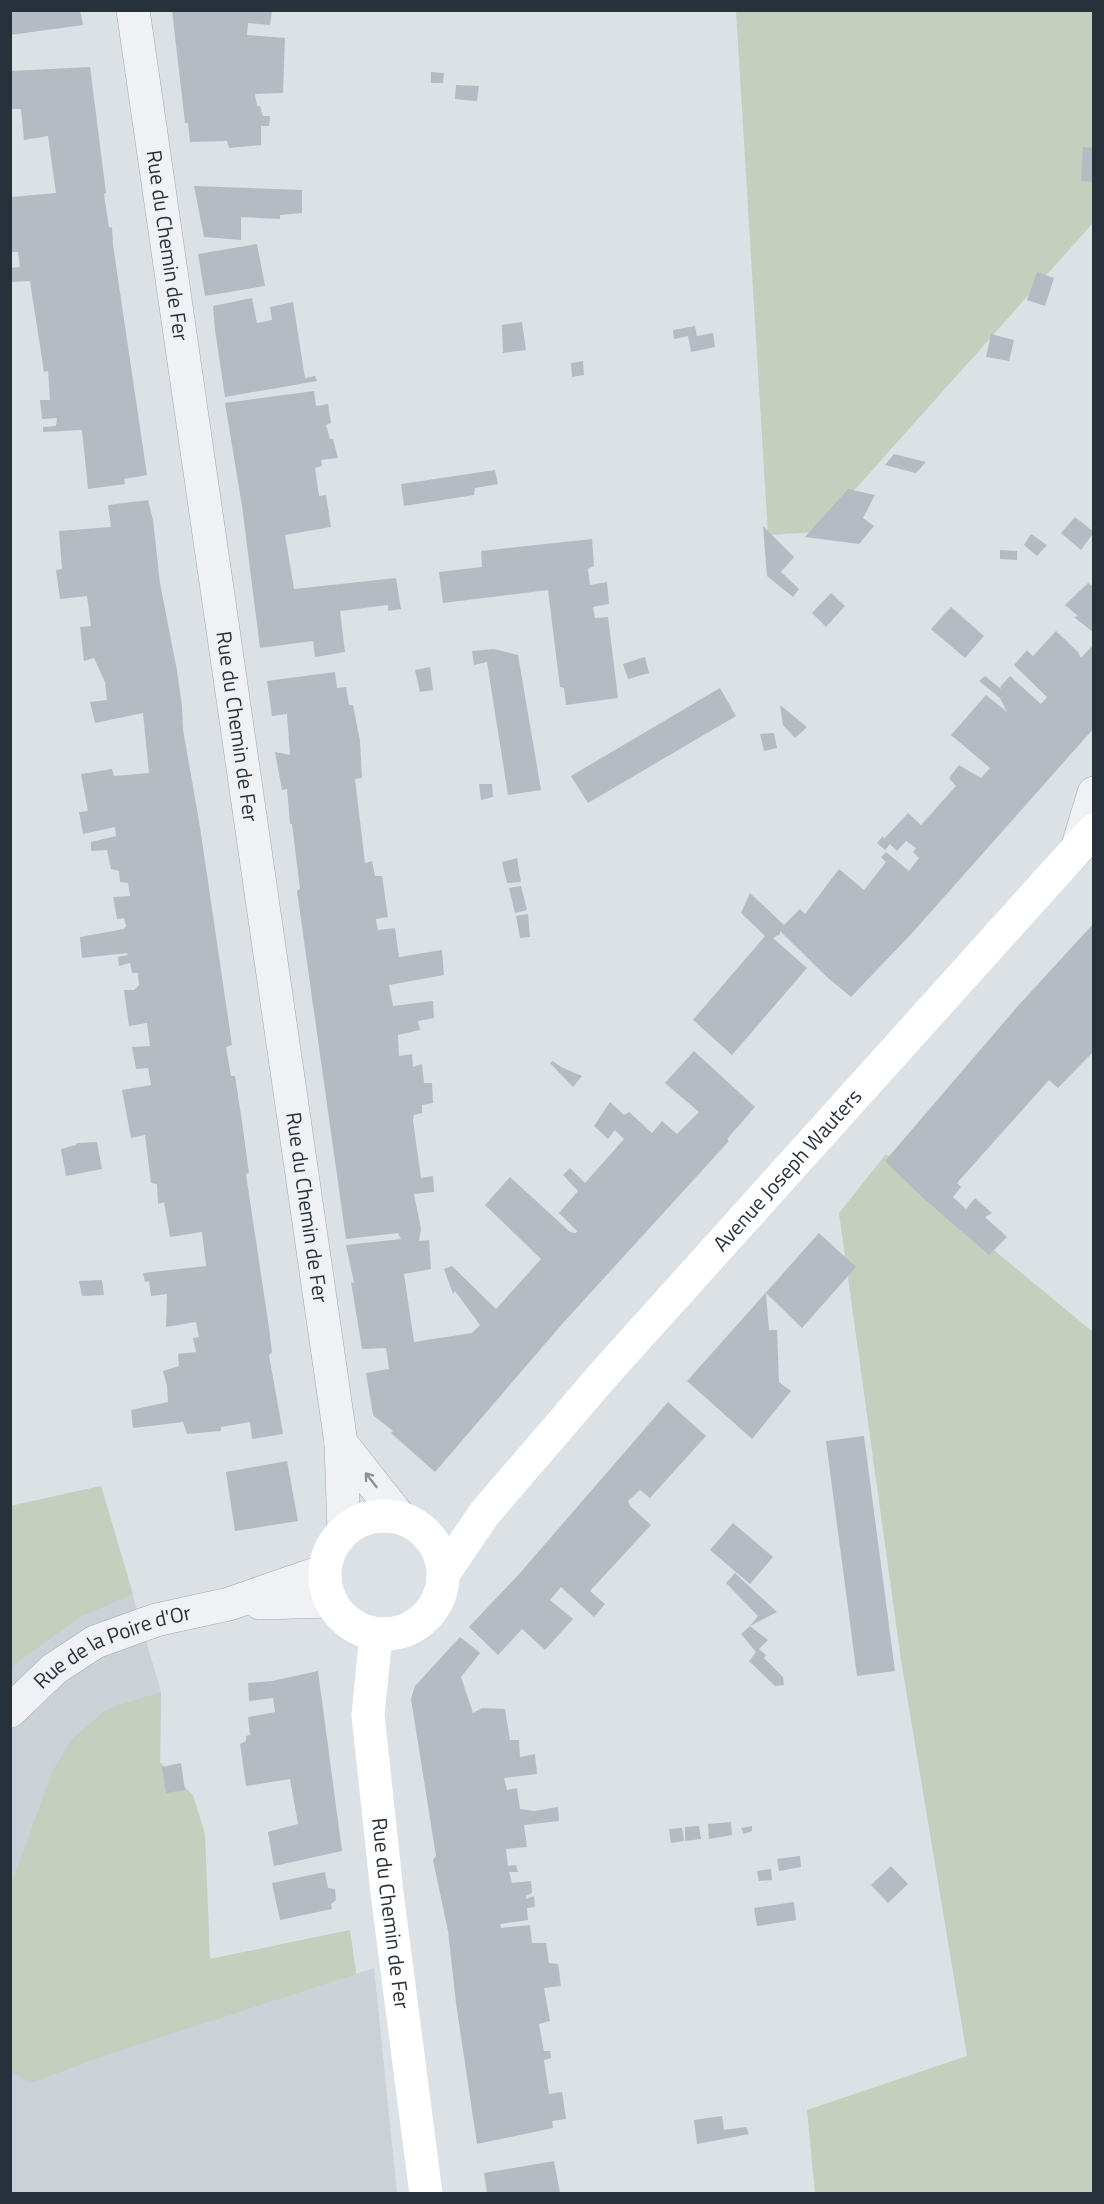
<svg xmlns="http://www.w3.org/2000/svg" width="1104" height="2204" font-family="'Titillium Web',sans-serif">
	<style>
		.built { fill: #cad1d7 }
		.green { fill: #c4cfbe }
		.building { fill: #b4bbc2 }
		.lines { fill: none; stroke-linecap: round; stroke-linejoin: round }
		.minor-casing { stroke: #a2a9af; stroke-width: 34 }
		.tertiary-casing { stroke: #a2a9af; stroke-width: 34 }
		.minor { stroke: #eff1f4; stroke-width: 33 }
		.tertiary { stroke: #eff1f4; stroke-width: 33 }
		.secondary { stroke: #fff; stroke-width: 33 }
		.oneway { stroke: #8b9198 }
		.labels { text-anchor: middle; stroke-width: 4.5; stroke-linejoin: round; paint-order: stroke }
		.street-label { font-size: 21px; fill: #27313b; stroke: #ebf0f4 }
	</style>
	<rect width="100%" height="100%" fill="#dce1e6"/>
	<path class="built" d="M101,1486l60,206 -1,70 50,197 140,-29 6,44 18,-6 23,225h-386l-1,-687z"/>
	<g class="green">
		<path d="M736,11h357l-1,213 -275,308 -49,3z"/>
		<path d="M886,1154l98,88 109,90v861h-278l-8,-83 160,-54 -66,-396 -62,-447z"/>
		<path d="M101,1486l32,108 -52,22 -70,51v-161z"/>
		<path d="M161,1692l-1,70 33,33 12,39 5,125 140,-29 6,44 -244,79 -82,30 -19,-12 -1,-183 43,-118 19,-31 35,-30z"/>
	</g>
	<g class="building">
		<path d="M10,10h70l3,15 -73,10z"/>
		<path d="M172,10l100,1 -2,14 -22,-2 -1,12 38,3 -2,55 -28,1 2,12h3l3,10h7l-1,10h-8v19l-32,3 -2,-7 -37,1 -2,-19h-3z"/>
		<path d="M90,67l16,126 -2,1 5,33 3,1 1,17 34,230 -23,4 1,5 -37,5 -6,-59 -39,2v-5l13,-1 1,-8 -15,1 -2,-19h10l-2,-29 -4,1 -14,-91 -20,1v-14l10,-1 -2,-15h-8v-55l46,-4 -8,-57 -24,4 -3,-31h-11v-38z"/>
		<path d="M431,72l13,1 -1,10h-12z"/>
		<path d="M456,85l23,1 -2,15 -22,-2z"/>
		<path d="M1083,147l11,1v34l-13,-1z"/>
		<path d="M194,186l108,4v23l-22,2v4l-39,-2v23l-37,-3z"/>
		<path d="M257,244l8,42 -60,10 -7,-42z"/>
		<path d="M1037,272l17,6 -9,28 -18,-6z"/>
		<path d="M252,298l5,25 15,-3 -2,-13 23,-5 12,76 10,-2 2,5 -92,16 -10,-67 -2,-24z"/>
		<path d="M522,322l4,28 -23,3 -1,-28z"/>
		<path d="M695,326l2,10 16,-3 2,14 -24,5 -3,-16 -14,3 -1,-9z"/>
		<path d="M991,334l23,6 -5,21 -23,-4z"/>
		<path d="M583,361l1,14 -12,2 -1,-14z"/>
		<path d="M314,391l2,15 12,-2 3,19 -5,2 4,14h3l5,19 -17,2 1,6 -7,2 4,28 7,-1 5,32 -46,8 9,54 102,-11 5,31 -13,2v-6l-48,6 5,41 -30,5 -2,-16 -53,7 -18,-142 -17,-103z"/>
		<path d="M894,454l32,8 -10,11 -31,-8z"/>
		<path d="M495,470l3,14 -23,4 -1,7 -70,11 -3,-22z"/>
		<path d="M848,489l27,6 -12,23 11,8 -15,18 -54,-7z"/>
		<path d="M148,500l5,20 7,63 17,88 5,35 1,23 17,98 32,218 -6,2 5,29h4l7,46 7,51 -3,1 23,154 3,24 -3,3 14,79 -31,5 -2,-17 -29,5v4l-34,3 -4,-12 -50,6 -2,-18 37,-8 -1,-16 -4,-15 16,-5 -1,-12 18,-2 -3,-14 6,-1 -3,-15 -30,5 1,-33 -16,2 -2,-15 -4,1 -2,-9 63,-7 -4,-34 -32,5 -6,-35 -6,2 -1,-20 -6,-1 -6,-48 -14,3 -9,-48 29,-5 -3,-17 -12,1 -4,-22 18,-1 -3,-23 -18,3 -5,-36h10l5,-5 -1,-12h-6l-2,-10 -11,3 -1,-9 10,-2 -1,-2 -45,5 -2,-21 44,-8 2,-3 -2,-8 -7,1 -4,-22 17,-1 -2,-13 -8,-1 -1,-11 -8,-2 -4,-19 -16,1v-9l25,-6 -1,-9 -32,7 -4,-22 9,-1 -7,-37 31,-5 2,7 35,-3 -6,-60 -48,10 -5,-21 17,-2 -2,-18 -11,-24 -10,3 -4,-34 11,-1 -4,-30 -27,3 -4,-29 6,-1 -3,-38 52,-4 -3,-22z"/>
		<path d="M1075,517l19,15 -13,18 -20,-17z"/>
		<path d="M763,526l31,31 -13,15 18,17 -6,8 -26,-21z"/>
		<path d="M1031,534l16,11 -10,11 -13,-11z"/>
		<path d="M592,539l2,27 -6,3 2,16 17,-3 2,22 -16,3 2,11 13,-1 10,81 -52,7 -2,-17 -4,-1 -12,-97 -105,13 -4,-31 43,-5 -1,-16z"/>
		<path d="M1000,550l17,1v9l-17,-1z"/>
		<path d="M1088,583l6,4v46l-20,-16 4,-1 -13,-11z"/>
		<path d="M831,593l14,13 -19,21 -14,-14z"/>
		<path d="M951,607l33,29 -19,22 -34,-29z"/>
		<path d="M1056,631l22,21 3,6 13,-14v84l-181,204 -62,65 -23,-19 -48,-47v3l-7,4 34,30 -75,87 -39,-35 72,-84 -24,-23 9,-20 34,32 16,-16 5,5 34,-45 25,21 22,-28 -5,-5 5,-5 23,19 10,-13 -6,-6 3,-4 -10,-7 -9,10 -7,-7 -5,6 -8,-7 6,-7 1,3 24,-26 13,12 35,-39 -7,-8 10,-13 22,13 9,-10 -39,-33 35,-40 21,17 -7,-14 -21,-17 6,-5 16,13 -1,-2 10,-11 31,28 6,-7 -33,-32 13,-15 6,6z"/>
		<path d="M494,649l24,6 23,135 -33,5 -21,-133 -13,3 -2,-14z"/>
		<path d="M645,657l4,16 -21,6 -5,-15z"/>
		<path d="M430,667l3,23 -13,2 -5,-22z"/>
		<path d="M335,672l2,16 9,-1 3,18h4l7,36 2,37 -7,1 10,84 7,-2 3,15h7l6,41 -12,2 2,11 17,-2 4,29 43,-7 2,25 -55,10 4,21 40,-5 1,17 -16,3 2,9 -22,5 1,21 13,-2 1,13 9,-3 2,19h8l1,20 -11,2v8l-8,2 -1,5 8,58 12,-2 1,16 -20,2 7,35 -2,12 10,-1 2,29 -27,5 10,68 58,-9 8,-8 -25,-34 -2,3 -9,-25 8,-3 44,43 45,-50 -56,-54 25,-28 60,55 6,1 1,-2 -18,-18 19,-22 -15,-16 7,-7 15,15 39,-44 -9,-9 -7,9 -14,-13 16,-24 14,13 5,-3 23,21 10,-12 15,13 22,-22 -34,-29 29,-32 61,56 -28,32 2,2 -166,182 -128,149 -44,-39 2,-2 -20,-16 -7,-42 23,-4 -3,-21 -24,1 -11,-67 3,1 -8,-38 55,-6 -3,-6 -52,6 -49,-348 3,-2 -8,-65h-2l-3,-35 -5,1 -7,-38 15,3 -3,-41 -15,2 -5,-35z"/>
		<path d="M720,688l16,28 -148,87 -17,-27z"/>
		<path d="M780,705l27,22 -12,11 -12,-13z"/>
		<path d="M774,733l3,15 -13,3 -4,-17z"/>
		<path d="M479,784h13l1,13 -12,3z"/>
		<path d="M517,858l4,24 -14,1 -5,-21z"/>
		<path d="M521,886l6,24 -12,3 -6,-25z"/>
		<path d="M528,914l2,23 -10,1 -4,-22z"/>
		<path d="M1094,923v131l-2,-1 -34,35 -9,-8 -92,103 4,4 -8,10 13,12 9,-11 17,15 -7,4 22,20 -18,18 -67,-58 -37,-36 132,-154z"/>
		<path d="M553,1061l8,6 21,9 -9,11 -23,-24z"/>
		<path d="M97,1142l5,27 -36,7 -5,-27 15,-4 1,-2z"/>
		<path d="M819,1233l37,34 -54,61 -36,-35 3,37h8l2,52 12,9 -39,48 -65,-58z"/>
		<path d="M102,1280l2,15 -22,1 -3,-15z"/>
		<path d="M668,1402l38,34 -56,62 -10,-8 -12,11 2,5 21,19 -61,66 15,13 -11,13 -33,-30 -11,13 23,19 -28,31 -23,-21 -24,26 -29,-28 51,-54z"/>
		<path d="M864,1436l31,235 -38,5 -31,-235z"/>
		<path d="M287,1461l11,60 -63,10 -9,-59z"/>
		<path d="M733,1523l40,34 -23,27 -40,-34z"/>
		<path d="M735,1573l42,39 -27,14 8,-10 -32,-33z"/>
		<path d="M750,1626l18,14 -9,9 7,6 -2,3 19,19 1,8 -9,1 -26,-25 7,-9 -15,-18z"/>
		<path d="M460,1637l20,16 -19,24 12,36 9,-5 23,1 5,31h9l1,17 15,-3 2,20 -33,4 3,12 10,-2 3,21 14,2 24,-4 1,14 -35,4 3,22 -21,2 2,17 8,-1 2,7h-9l3,11 19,-2 1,12 -6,3v3l8,-3 1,11 -8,1 1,12 -28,4 1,4 29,-3 2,18h14l3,20 9,1 3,22 -17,2 6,33 -11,3 5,27h6l1,7 -7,2 5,34 13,-2 4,27 -14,2 1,7 -76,16 -21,-141 -8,-72 -15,-71 3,-4 -25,-157 4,-13z"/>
		<path d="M318,1671l24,180 -68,15 -6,-34 30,-8 -8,-45 -44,7 -6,-42 6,-3v-5l4,-1 -2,-18 27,-5 -2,-14 -24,3 -1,-18 24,-2z"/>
		<path d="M181,1763l4,27 -19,3 -4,-26z"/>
		<path d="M731,1822l1,13 -23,4 -1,-15z"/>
		<path d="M699,1826l2,13 -16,2v-14z"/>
		<path d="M752,1826v5l-8,3 -3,-6z"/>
		<path d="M682,1828l2,13 -13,2 -2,-14z"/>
		<path d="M800,1856l1,11 -22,4 -2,-12z"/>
		<path d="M891,1866l17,18 -20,19 -17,-18z"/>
		<path d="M771,1869l1,11 -13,1 -2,-10z"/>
		<path d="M325,1872l3,16 7,1 1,11 -5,4 1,5 -52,11 -8,-37z"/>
		<path d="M794,1902l2,18 -39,6 -3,-18z"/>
		<path d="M722,2116l2,14 22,-3 3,7 -52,10 -3,-24z"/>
		<path d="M554,2161l6,32h-73l-3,-20z"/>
	</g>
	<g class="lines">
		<defs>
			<g id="minor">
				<path id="s1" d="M133,10l208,1433 3,88"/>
				<path d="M1077,849l17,-56"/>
				<path d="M341,1443l59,75"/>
			</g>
			<g id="tertiary">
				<path d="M260,1603l70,-2"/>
				<path id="s2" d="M10,1711l44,-42 41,-27 61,-22 73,-16 95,-33"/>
			</g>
		</defs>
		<use href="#minor" class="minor-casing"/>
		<use href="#tertiary" class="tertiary-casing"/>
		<use href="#minor" class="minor"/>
		<use href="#tertiary" class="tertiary"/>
		<g class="secondary">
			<circle cx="384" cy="1575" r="59"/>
			<path id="s3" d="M444,1573l40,-59 121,-141 489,-543"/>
			<path id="s4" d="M376,1635l-8,80 19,178 39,301"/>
		</g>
	</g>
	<defs><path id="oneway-shaft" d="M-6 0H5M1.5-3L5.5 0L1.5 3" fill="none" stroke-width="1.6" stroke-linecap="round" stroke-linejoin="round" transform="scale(1.5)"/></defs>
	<use class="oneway" href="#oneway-shaft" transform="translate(371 1480) rotate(-128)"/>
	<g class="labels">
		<g class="street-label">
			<text dy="7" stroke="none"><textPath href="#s1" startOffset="238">Rue du Chemin de Fer</textPath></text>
			<text dy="7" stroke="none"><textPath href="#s1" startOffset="724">Rue du Chemin de Fer</textPath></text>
			<text dy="7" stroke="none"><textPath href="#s3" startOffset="530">Avenue Joseph Wauters</textPath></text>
			<text dy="7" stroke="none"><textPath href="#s1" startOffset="1210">Rue du Chemin de Fer</textPath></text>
			<text dy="7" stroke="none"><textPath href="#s2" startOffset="124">Rue de la Poire d'Or</textPath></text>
			<text dy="7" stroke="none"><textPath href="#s4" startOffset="280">Rue du Chemin de Fer</textPath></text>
		</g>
	</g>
	<rect width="1104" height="2204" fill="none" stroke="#27313b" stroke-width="24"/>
</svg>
